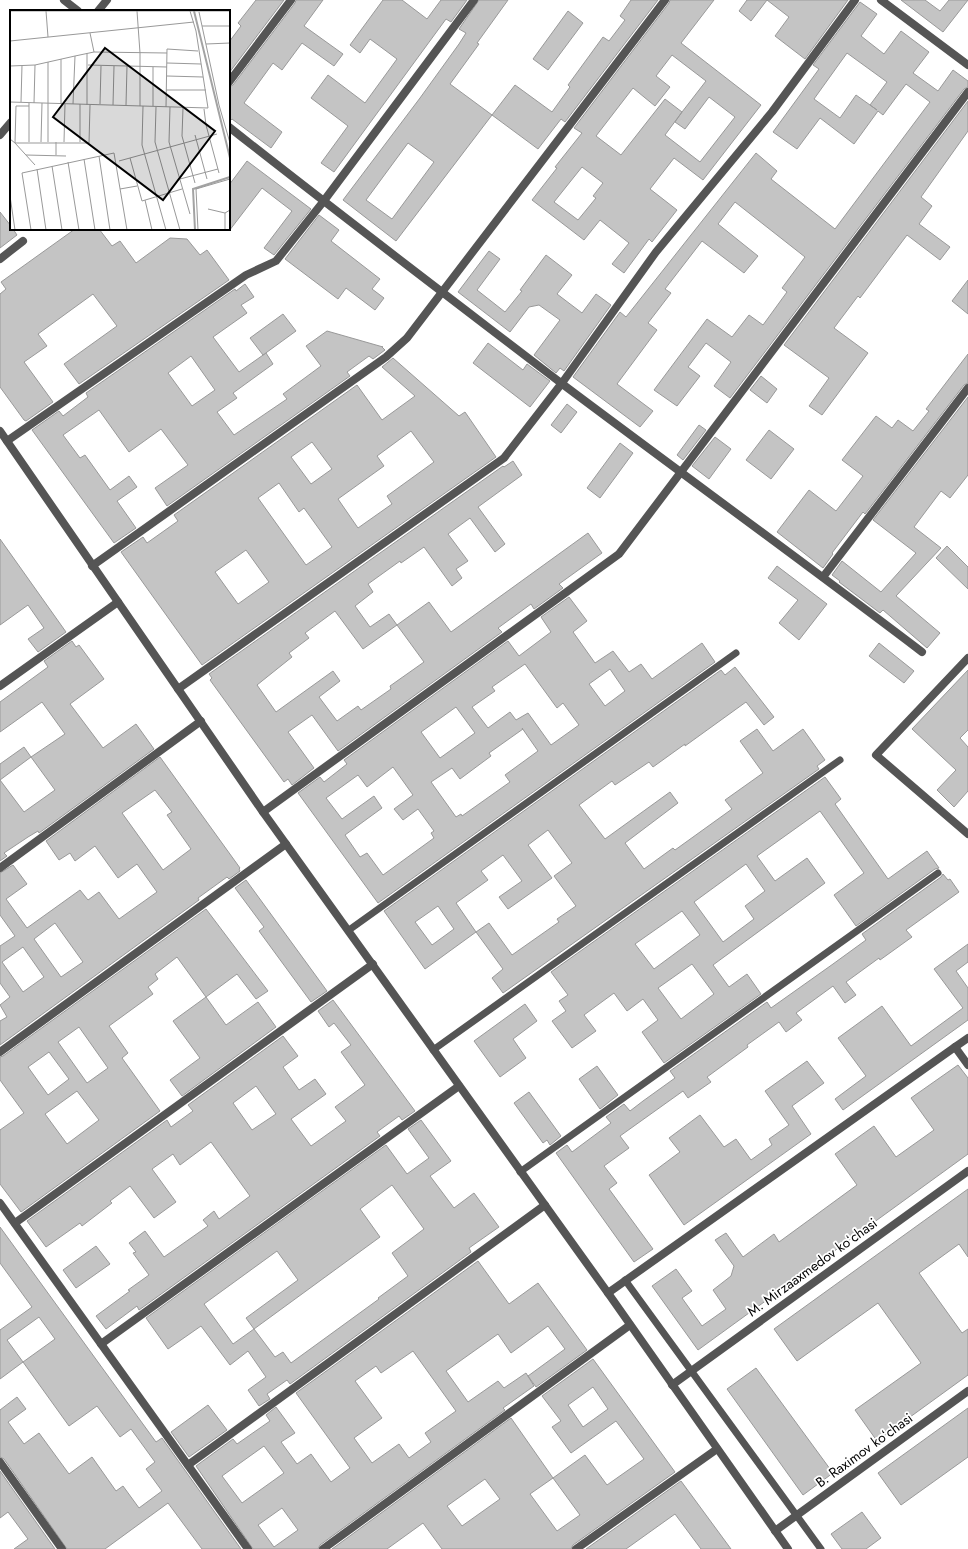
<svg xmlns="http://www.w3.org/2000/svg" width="968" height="1549" font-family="Jost,sans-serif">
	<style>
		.building { fill: #c4c4c4; stroke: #999; fill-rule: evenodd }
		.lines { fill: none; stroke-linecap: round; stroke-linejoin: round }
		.lane { stroke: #555; stroke-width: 7 }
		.street { stroke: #555; stroke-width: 8 }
		.labels { text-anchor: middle; stroke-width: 3.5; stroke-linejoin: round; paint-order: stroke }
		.street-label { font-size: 14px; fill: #000; stroke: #fff }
		.inset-river { fill: none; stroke: #a3a3a3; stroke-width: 2 }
		.inset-road { fill: none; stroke: #999; stroke-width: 1 }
		.view { fill: #000; fill-opacity: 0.15; stroke: #000; stroke-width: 2 }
		.inset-edge { fill: none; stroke: #000; stroke-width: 2 }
	</style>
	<rect width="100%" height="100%" fill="#fff"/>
	<g class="building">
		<path d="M256,0h28l-55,73v-31l12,-16 -3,-3z"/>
		<path d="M296,0h27l-19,26 39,28 -9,12 -32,-23 -20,27 -9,-7 -29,40 38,29 -11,16 -39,-29 -3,3v-35l4,-2 62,-82z"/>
		<path d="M383,0h19l25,19 14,-19h26l-16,22 -5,-3 -112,153 -13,-9 27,-37 -37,-28 17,-23 37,28 32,-44 -27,-20 -10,14 -10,-8z"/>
		<path d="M479,0h29l-31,43 2,1 -29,40 42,31 -96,126 -53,-41 77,-102 39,-54 7,-11 -7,-4zM408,143l26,19 -42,57 -26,-19z"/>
		<path d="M631,0h27l-93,122 -4,-3 -23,30 -46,-34 23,-30 37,27 18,-25 -2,-2 35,-48 6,4 16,-21 -5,-4z"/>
		<path d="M670,0h44l-33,43 80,62 -58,75 -29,-22 -24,31 27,21 -25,32 -3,-3 -25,34 -12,-9 17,-21 -29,-23 -16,20 -52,-40 25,-32 -2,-1 27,-34 -8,-5 95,-125zM672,55l34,26 -24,31 -17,-13 -44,56 -25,-19 37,-48 22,18 15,-19 -14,-11zM709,97l26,20 -35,45 -35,-27 17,-23 -7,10 10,7zM582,167l21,16 -10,13 3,2 -18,22 -24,-18z"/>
		<path d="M747,0h101l-43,59 -30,-23 14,-19 -22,-17 -16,21 -12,-10z"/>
		<path d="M901,0h24l15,11 9,-11h19l-25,32z"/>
		<path d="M860,2l17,12 -16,22 23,18 17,-23 28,21 -16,21 25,18 15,-21 15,11v6l-4,2 -234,309 -16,-12 17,-24 -25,-19 -18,24 12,9 -23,30 -23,-16 53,-71 25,18 17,-22 14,10 24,-33 -5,-4 23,-31 -70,-55 -17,22 40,32 -14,17 -42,-32 -37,48 6,4 -23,30 9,7 -40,54 36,27 -13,16 -67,-50 47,-65 6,5 130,-164 21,18 -6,8 64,50 95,-127 -24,-18 -23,31 -5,-4 -24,33 -34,-26 -23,31 -24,-17 46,-63 -6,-4zM847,53l40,29 -17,23 7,5 -21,-15 -16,23 -26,-19z"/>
		<path d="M568,11l15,12 -35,47 -15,-11z"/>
		<path d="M968,101v30l-47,66 11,9 -13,18 31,23 -10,13 -33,-25 -47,63 -2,-2 -24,32 34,25 -46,62 -13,-9 20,-28 -45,-33z"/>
		<path d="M247,161l64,48 -37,46 -10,-7 28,-37 -30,-23 -33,43v-46z"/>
		<path d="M0,212l11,14v3h2l4,6 -17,13z"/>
		<path d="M319,215l20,15 -8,11 49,38 -8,10 12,9 -9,12 -29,-22 -8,11 -53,-40z"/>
		<path d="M75,229h24l13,17 8,-5 16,22 34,-25 17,1 13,16 7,-5 22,30 -150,104 -15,-20 53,-38 -24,-32 -55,40 9,12 -23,16 29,40 -27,19 -2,-1 -24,-33v-93l6,-5 -5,-7z"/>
		<path d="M489,251l11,8 -23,31 28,22 17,-21 -2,-1 26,-35 26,20 -15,19 25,19 14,-19 15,11 -47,66 -4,-3 -4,5 -22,-18 26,-35 -21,-15 -10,2 -19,25 -52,-40z"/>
		<path d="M968,280v34l-16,-13z"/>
		<path d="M245,284l9,13 -13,8 6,8 -34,24 26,35 27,-19 7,11 -40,29 4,5 -20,14 17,23 53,-36 -4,-5 38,-28 -15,-20 21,-15 56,16h-1l3,3 -12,9 -4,-3 -22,16 3,4 -183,130 -12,-18 33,-23 -27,-36 -32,23 -30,-42 -36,25 17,23 5,-3 25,35 19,-14 8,11 -20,14 19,27 -22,15 -82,-113 27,-19 4,5 25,-19 -2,-4 149,-104 1,2zM191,356l24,34 -23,16 -24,-33z"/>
		<path d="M283,314l13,17 -33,24 -13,-17z"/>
		<path d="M488,343l35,27 4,-6 23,17 -20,26 -57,-44z"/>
		<path d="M968,354v29l-4,2 -99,129 -2,-2 -31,41 1,1 -10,14 -46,-36 32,-42 27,21 27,-35 -21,-16 34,-44 16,12 6,-8 15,11 16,-20 -3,-2z"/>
		<path d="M393,358l66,58 6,-4 31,45 -294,208 -81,-113 22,-15 4,6 31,-22 -4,-6 183,-130 25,35 33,-24 -33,-29zM411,431l23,31 -47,34 5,8 -34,24 -20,-29 46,-33 -7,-10zM312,442l20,27 -21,15 -20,-27zM279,483l20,29 5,-4 28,39 -26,18 -48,-67zM246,550l23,32 -31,22 -23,-32z"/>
		<path d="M761,376l16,13 -10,14 -17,-13z"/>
		<path d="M968,397v78l-18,23 -9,-7 -27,36 27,21 -45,48 44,37 -13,15 -44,-38 -3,3 -41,-31 1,-1 -8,-6 10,-14 39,31 35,-39 -43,-33z"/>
		<path d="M567,404l10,8 -16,21 -10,-8z"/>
		<path d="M699,425l7,5 -23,30 -6,-5z"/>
		<path d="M769,430l25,19 -23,30 -25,-19z"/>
		<path d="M715,437l16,12 -22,30 -17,-13z"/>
		<path d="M620,443l13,10 -33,45 -13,-10z"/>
		<path d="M513,461l9,14 -44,32 27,37 -10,8 -25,-34 -22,16 20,27 -12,8 6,9 -10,8 -28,-39 -23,16 -1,-2 -32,23 5,8 -18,14 15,21 19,-13 8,11 32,-23 22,30 137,-99 14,20 -43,31 4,4 -29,21 -3,-5 -33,24 4,4 -164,119 -26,-36 -24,17 26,36 -22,17 -4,-6 -4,3 -74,-102 2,-2 -3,-4 294,-208 1,1zM335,611l28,38 34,-24 27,37 -34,24 1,3 -30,21 -3,-4 -21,15 -18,-24 21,-16 -7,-10 -57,41 -19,-27 35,-28 -3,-4 20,-15 -4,-5z"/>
		<path d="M0,539l66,93 -28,20 -10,-13 16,-11 -16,-23 -28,20z"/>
		<path d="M947,546l21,21v22l-32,-31z"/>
		<path d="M777,566l50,38 -28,36 -20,-17 19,-23 -30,-22z"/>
		<path d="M569,597l18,24 -14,11 22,31 18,-12 16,21 12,-8 11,15 50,-36 13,19 -337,241 -80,-110 22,-16 4,5 23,-18 -3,-4 164,-119 11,15 32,-24 -10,-15zM525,664l32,44 6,-5 16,22 -28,20 -23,-32 -12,7 -6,-8 -22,16 -16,-21 23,-16 -3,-4zM610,669l15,22 -20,15 -16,-22zM456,707l19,26 -35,25 -19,-26zM522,728l16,23 -33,24 5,7 -48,34 -1,-2 -5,3 -25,-35 21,-14 8,11 31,-23 -2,-3 34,-24zM393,767l20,28 -19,14 9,11 15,-11 16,22 -3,2 3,5 -51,37 -16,-22 -7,4 -15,-22 37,-27 -8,-12 -32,23 -16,-21 32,-23 9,12z"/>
		<path d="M72,641l4,6 3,-2 25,34 -34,25 33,44 33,-24 18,25 -115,84 -1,-2 -10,6 -24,16 3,3 -7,5v-97l24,-17 7,10 34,-23 -23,-32 -42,30v-30l48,-35 -4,-6zM31,757l24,33 -31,22 -24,-32z"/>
		<path d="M879,643l35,28 -10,12 -35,-27z"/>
		<path d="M735,667l39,50 -10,8 -18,-23 -61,44v-2l-32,23 -4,-5 -34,23 -3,-4 -33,24 26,34 65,-47 8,11 -53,40 19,26 29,-21 2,2 57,-41 -7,-9 38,-27 -23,-32 17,-12 16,22 30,-22 22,31 -8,6 2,3 -316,224 -11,-15 11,-9 -27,-37 -51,37 -41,-58 337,-241 4,5zM548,830l24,33 -18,13 22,30 -19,13 2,3 -47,33 -23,-32 -13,9 -20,-29 32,-23 -7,-9 22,-16 19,26 -23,16 9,12 44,-31 -24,-33zM438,906l16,23 -22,16 -17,-23z"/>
		<path d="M968,670v60l-8,8 8,9v44l-14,16 -17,-17 19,-20 -44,-41z"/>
		<path d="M160,757l80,111 -1,1 1,2 -11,8 -2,-2 -29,21 1,2 -199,145v-24l7,-4 -7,-12 10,-8 -10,-14v-37l15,-10 -15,-21v-42l13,-8 14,19 -21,15 21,29 53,-38 8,10 11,-8 20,27 38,-27 -20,-28 -19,14 -23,-32 -20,15 -5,-8 -11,7 -13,-19zM155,790l17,22 -5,3 24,34 -28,21 -41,-57zM55,923l28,39 -22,15 -27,-38zM23,947l21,30 -21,15 -21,-30z"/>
		<path d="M825,777l16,22 -6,5 53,75 39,-28 12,17 -4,1 -79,57 -22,-31 30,-22 -44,-62 -63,45 18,25 32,-23 18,25 -112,82 16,22 18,-13 14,20 -97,69 -22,-31 16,-12 -15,-21 -16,12 -13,-18 -30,22 12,16 -24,17 -20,-27 14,-10 -7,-10 9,-6 -17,-23zM746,864l19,27 -20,15 9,13 -31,23 -29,-40zM682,911l18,24 -46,34 -19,-25zM692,964l22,30 -33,25 -23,-31z"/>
		<path d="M943,874l5,6 2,-1 9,13 -53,38 6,7 -32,23 -1,-2 -33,24 10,13 -11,8 -12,-17 -37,27 6,7 -16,12 -7,-10 -32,23 1,2 -41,30 4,5 -23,16 -5,-7 -63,45 9,12 -25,18 13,17 -8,6 44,60 -19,13 -78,-109 11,-8 5,7 39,-29 -5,-6 18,-13 6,7 13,-10 32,-23 -5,-7 97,-69 4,6 62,-44 33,-24 -4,-6 79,-57z"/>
		<path d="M246,880l81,111 -16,11 -52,-71 5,-4 -29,-39z"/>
		<path d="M206,909l62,82 -12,8 -19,-25 -31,23 -29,-40 -22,17 3,5 -10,8 5,7 -44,32 19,27 -6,5 38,53 -139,101 -21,-28v-54l24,-17 -24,-33v-23l3,-1zM79,1027l29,41 -21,15 -29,-41zM49,1052l20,27 -21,16 -20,-28zM77,1091l22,29 -32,24 -22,-30z"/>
		<path d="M968,944v18l-12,9 12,17v32l-125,90 -8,-11 31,-23 -28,-38 44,-32 29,40 52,-38 -29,-39z"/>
		<path d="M206,997l20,28 32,-23 18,25 -94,69 -12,-16 30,-22 -27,-37z"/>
		<path d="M333,1000l82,111 -13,9 -3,-4 -22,16 3,4 -241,174 -2,-4 -31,23 -10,-13 34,-25 -2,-1 21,-15 -16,-22 3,-1 -7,-9 16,-12 19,26 44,-31 -5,-6 11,-9 5,8 31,-23 -39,-54 -31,23 -7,-11 -21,15 24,33 -22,16 -24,-32 -20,15 2,2 -30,23 -2,-3 -34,24 -19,-26 140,-101 4,7 22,-16 -5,-6 95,-69 15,20 -15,11 16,23 16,-11 11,15 -35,25 20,27 35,-25 -11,-14 30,-22 -24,-33 10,-7 -17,-22 -5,4 -11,-16zM256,1086l20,28 -24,16 -19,-27z"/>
		<path d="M525,1004l12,17 -24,18 13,19 -26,19 -26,-36z"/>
		<path d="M807,1061l17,22 -32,23 19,28 -127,91 -35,-50 31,-23 -11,-14 31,-23 24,32 12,-8 15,21 21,-15 -3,-6 20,-14 -24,-34z"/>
		<path d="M958,1065l10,13v76l-270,196 -46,-64 24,-17 16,22 -10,7 20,28 24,-17 -13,-19 18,-14 3,-10 -19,-26 11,-7 17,24 31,-23 5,8 78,-57 -22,-31 39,-28 22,31 38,-27 -23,-32z"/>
		<path d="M597,1066l21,29 -18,14 -21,-30z"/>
		<path d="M529,1092l32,44 -11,9 -3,-5 -4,3 -29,-40z"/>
		<path d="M421,1120l30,41 -21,15 24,32 20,-15 25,34 -30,21 2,4 -181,132 -3,-4 -20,14 3,5 -11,7 -11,-16 18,-13 -18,-26 -18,14 -29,-39 -33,23 -22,-31 240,-173 21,29 22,-16 -21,-29zM392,1185l32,44 -32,24 16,23 -30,22 1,1 -88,64 -8,-11 -8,5 -21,-28 126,-92 -20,-28zM277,1251l21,29 -52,38 8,11 -21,15 -29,-40z"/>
		<path d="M968,1189v68l-9,-13 -40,29 43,60 6,-4v46l-91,66 -22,-31 66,-47 -43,-60 -81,58 -23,-32z"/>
		<path d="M0,1227l156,215 6,-4 79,111h-39l-34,-46 -63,46h-38l-63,-90 -4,-2v-47l17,-13 9,12 -18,13 16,22 15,-11 30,41 23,-17 24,34 7,-5 16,22 23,-17 -16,-22 9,-7 -24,-33 -11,8 -23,-31 -28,20 -46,-64 -23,17v-49l32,-23 -32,-44zM39,1317l16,22 -32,23 -16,-22z"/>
		<path d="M96,1246l14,18 -34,24 -13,-18z"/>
		<path d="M478,1261l31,43 29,-21 49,67 -51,37 -8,-11 37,-27 -17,-23 -37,27 -13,-19 -52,37 22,31 30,-21 6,7 22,-15 8,13 -31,22 2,2 -185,135 -2,4h-65l-57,-83 37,-27 4,5 33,-23 -4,-6 10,-8 19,26 -14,9 16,22 14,-10 20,28 19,-14 -54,-75zM413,1351l43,60 -31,22 6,9 -22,16 -10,-14 -27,19 -18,-25 28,-20 -27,-37 21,-15 5,7zM264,1446l20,27 -42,30 -20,-27zM282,1508l16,22 -24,17 -16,-22z"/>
		<path d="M593,1359l82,113 -102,73 -2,4h-129l-19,-26 -36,26h-55l179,-131 42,60 32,-23 22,30 37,-26 -28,-38 -45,32 -19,-26 9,-6 -19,-25zM593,1387l15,22 -25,18 -15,-22zM553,1478l27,37 -23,16 -27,-37zM485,1479l15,20 -38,27 -15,-20z"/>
		<path d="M756,1368l77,105 -30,22 -76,-106z"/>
		<path d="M208,1405l19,25 -38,27 -18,-25z"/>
		<path d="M968,1408v49l-67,48 -23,-32z"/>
		<path d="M0,1471l55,78h-41l14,-10 -20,-27 -8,6z"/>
		<path d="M681,1481l50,68h-30l-26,-35 -49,35h-40z"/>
		<path d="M862,1512l19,26 -15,11h-24l-11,-15z"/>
	</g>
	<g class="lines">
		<g class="lane">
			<path d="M349,930l387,-277"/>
			<path d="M433,1050l407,-290"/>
			<path d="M520,1172l418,-299"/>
			<path d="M625,1280l196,269"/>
		</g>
		<g class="street">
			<path d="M64,0l14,11"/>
			<path d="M881,0l87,65"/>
			<path d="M98,11l9,-11"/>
			<path d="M229,82l62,-82"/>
			<path d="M229,127c110,87 221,171 332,256 120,90 241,178 361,269"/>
			<path d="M0,135l11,-13"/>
			<path d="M0,259l23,-18"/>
			<path d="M0,431l263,381 345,481 180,256"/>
			<path d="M7,441l239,-166 30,-14 47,-59 151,-202"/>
			<path d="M92,566l294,-209 21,-19 258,-338"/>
			<path d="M823,577l145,-189"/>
			<path d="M968,658l-92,97 92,79"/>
			<path d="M0,686l118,-84"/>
			<path d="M178,689l326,-231 58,-75 94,-131 116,-140 83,-112"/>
			<path d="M263,812l356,-258 349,-462"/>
			<path d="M0,868l201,-147"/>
			<path d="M955,1047l13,-9"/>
			<path d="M0,1052l286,-208"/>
			<path d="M0,1203l248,346"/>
			<path d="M15,1223l358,-259"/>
			<path d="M608,1293l347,-246 13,18"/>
			<path d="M101,1344l358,-258"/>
			<path d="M672,1385l296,-214"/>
			<path d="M0,1462l62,87"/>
			<path d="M188,1465l357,-260"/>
			<path d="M775,1531l193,-140"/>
			<path d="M323,1549l307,-224"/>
			<path d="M576,1549l141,-100"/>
		</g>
	</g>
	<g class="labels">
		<g class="street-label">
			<text transform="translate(812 1267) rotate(-36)" y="5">M. Mirzaaxmedov koʻchasi</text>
			<text transform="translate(864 1450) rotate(-36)" y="5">B. Raximov koʻchasi</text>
		</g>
	</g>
	<g transform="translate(10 10)">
		<rect width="220" height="220" fill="#fff"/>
		<path class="inset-river" d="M184,1l36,147M185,220l-2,-41 37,-12"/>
		<path class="inset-road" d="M0,1h220M36,1l2,26M127,1l3,42v53M189,2l20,93 11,38M192,16h28M80,23l4,19M0,31l184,-19M196,34l24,-1M157,53l34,1M78,55l79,2M0,56l25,-1 40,-9M157,66l36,1M156,80h40M0,92l198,6 -12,-77 -6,-20M11,92l1,-37M24,93l1,-38M51,94v-45M63,94l2,-48 19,-4 73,1M90,94l1,-38M77,95v-52M103,95l1,-39M116,95l1,-39M19,96h-13l-1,37 20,22M133,96l-1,39 24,85M143,96v-39M146,97l-1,35 25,88M156,97l1,-58 31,2M160,97l-1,35 21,72M173,98l-1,28 13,47M194,99l2,16 13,48M185,125l12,44M0,129l5,4h74l1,-38M19,132v-39M31,132l1,-39M38,132v-80M46,132v13M54,132l1,-38M70,132v-38M16,145l40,1M89,146l11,74M120,148l12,43 40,-12M74,149l11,71M109,151l98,-27M58,152l11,68M42,156l10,64M27,159l9,61M170,169l38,-10M110,179l17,-3M0,186l5,34M135,190l7,30M198,199l17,4M21,220l-9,-57 92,-20 13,77M188,220l-2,-41 34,-10M215,220v-17l5,-3"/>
		<path class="view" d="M95,38l110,83 -52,69 -110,-83z"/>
		<rect width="220" height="220" class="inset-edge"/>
	</g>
</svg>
